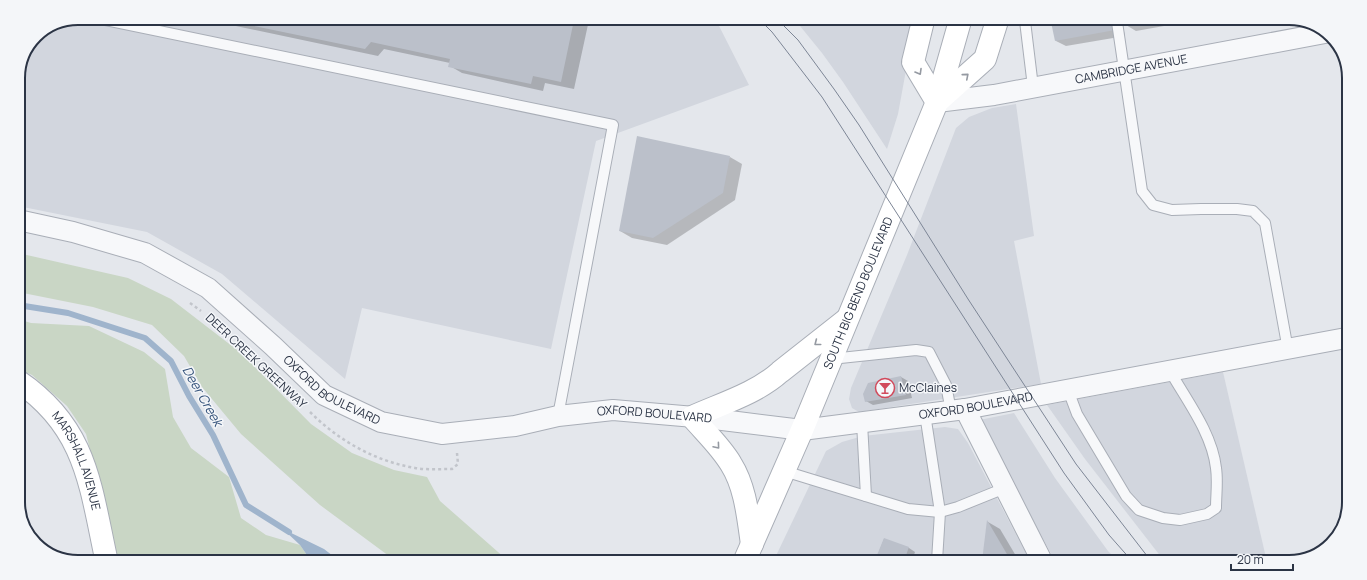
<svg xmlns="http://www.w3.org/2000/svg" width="1367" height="580" font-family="Manrope,sans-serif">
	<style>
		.built { fill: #d2d6de }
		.green { fill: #c9d6c5 }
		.water { fill: #9fb4cc }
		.shadow { fill: #0003 }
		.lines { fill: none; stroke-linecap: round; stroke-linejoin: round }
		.stream { stroke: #9fb4cc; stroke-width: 6 }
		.building { fill: #bbc0ca }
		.lane-casing { stroke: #a9aeb7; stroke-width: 12 }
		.street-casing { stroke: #a9aeb7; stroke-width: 22 }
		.secondary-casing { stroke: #a9aeb7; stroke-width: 24 }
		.path { stroke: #c2c5cb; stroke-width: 2.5; stroke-dasharray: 3 3; stroke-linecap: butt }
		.lane { stroke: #f7f8fa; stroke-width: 10 }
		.street { stroke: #f7f8fa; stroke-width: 20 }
		.secondary { stroke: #fff; stroke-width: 22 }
		.tram { stroke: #7d8696; stroke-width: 1 }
		.oneway { stroke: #959aa2 }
		.labels { text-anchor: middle; stroke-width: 3; stroke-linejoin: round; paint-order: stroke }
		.street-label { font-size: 12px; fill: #2b3445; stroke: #f4f6f9 }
		.poi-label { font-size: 12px; fill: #2b3445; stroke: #f4f6f9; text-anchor: start }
		.water-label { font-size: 13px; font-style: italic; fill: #34527a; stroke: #f4f6f9 }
		.rim { fill: none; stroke: #2b3445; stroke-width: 2 }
	</style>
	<rect width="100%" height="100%" fill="#e4e7ec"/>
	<g class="built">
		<path d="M78,18l638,2 33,65 -153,56 -45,208 -189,-41 -17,71 -123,-105 -75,-42 -129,-26v-132l18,-39z"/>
		<path d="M796,21h119l-17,93 -11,35 -44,-67 -21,-29z"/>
		<path d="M1016,104l18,132 -20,5 27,143 -182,28 -7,-4 -3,-9 2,-11 56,-133 49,-127 13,-11 23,-9z"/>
		<path d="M1223,372l44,190h-102l-80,-103 -38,-54z"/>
		<path d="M1014,413l41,65 53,73 10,10h-63l-76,-141z"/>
		<path d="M945,427l13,2 10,14 62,118 -256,-1 52,-109 16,-9 21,-6z"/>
	</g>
	<g class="green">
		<path d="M18,253l110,25 43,21 70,54 70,71 41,29 42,17 33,7 13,24 66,58h-113l-73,-54 -79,-71 -39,-47 -18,-31 -32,-31 -59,-18 -75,-15z"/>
		<path d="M18,319l13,4 58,3 55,26 21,17 8,48 18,31 38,29 12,41 25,17 34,10 9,13h-191l-32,-124 -19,-28 -35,-31 -14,-6z"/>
	</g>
	<path class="water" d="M283,529l41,20 13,10 -28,-1 -9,-13z"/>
	<g class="shadow">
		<path d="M198,18l391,2 -15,69 -29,-6 -2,8 -81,-18 -12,-7v-3l-66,-14 -6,7z"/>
		<path d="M1052,22h70l3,14 -59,10 -10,-5z"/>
		<path d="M1125,22h56v1l-45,8 -10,-6z"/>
		<path d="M730,157l12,7 -7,36 -68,45 -35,-7 -12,-7z"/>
		<path d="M901,377l7,4 4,17 -39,7 -7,-4z"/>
		<path d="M988,522l12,7 19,32h-36z"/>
		<path d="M884,539l25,9 6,4 -3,9 -36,-1z"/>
	</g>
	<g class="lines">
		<path class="stream" d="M18,305l50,8 77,25 26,23 18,35 24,39 33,70 43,27"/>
	</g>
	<g class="building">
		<path d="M221,19l353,1 -13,62 -28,-6 -2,8 -83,-17 2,-8 -79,-17 -6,7z"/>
		<path d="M1051,22h63l1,8 -60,11z"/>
		<path d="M1124,22h18v1l-17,3z"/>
		<path d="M637,136l93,20 -7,37 -70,45 -34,-7z"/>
		<path d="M901,376l5,19 -41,7 -2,-8 5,-11z"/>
		<path d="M987,520l24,41h-29z"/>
		<path d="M884,538l25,9 -5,14 -29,-1z"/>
	</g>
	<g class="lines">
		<defs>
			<g id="lane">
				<path d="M96,18l517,107 -55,291"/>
				<path d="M1025,21l8,66"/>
				<path d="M1117,22l25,169 11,14 19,5 29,-1h36l16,2 12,12 23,127"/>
				<path d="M831,359l85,-9 13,2 17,33 5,26"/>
				<path d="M1068,390l9,24 49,82 13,14 24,8 17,2 27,-6 9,-6c0,-13 2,-27 0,-40 -4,-35 -29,-67 -46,-97"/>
				<path d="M925,414l15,98 -3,49"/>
				<path d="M862,423l4,73"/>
				<path d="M784,471l124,38 32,3 18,-5 47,-19"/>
			</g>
			<g id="street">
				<path id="s1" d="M937,102l57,-7 331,-62"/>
				<path id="s2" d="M18,220l55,12 72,21 63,35 65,58 51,49 57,27 61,12 73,-8 43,-10 55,-6 93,8 96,12 163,-21 381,-71"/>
				<path d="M965,409l77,152"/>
			</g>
			<g id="secondary">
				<path d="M923,21l-10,41 24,40"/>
				<path d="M937,102l48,-43 12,-38"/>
				<path id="s3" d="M18,381c68,46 72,103 88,177"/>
				<path d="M752,544c-4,-26 -6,-56 -21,-80 -10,-17 -26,-32 -39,-47 29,-13 65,-24 88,-45l66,-52"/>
				<path id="s4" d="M745,560l57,-130 135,-328 23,-81"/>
			</g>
		</defs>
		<use href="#lane" class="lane-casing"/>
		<use href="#street" class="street-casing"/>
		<use href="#secondary" class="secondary-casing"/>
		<g class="path">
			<path d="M190,303l11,8"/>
			<path d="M310,412c29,29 65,49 105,56 12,2 25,1 37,1l6,-5 -1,-11"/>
		</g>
		<use href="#lane" class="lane"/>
		<use href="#street" class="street"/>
		<use href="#secondary" class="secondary"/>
		<g class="tram">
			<path d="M760,20l12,12 50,65 242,376 45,62 23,26"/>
			<path d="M779,21l19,19 36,49 25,36 109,174 108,165 75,97"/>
		</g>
	</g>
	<defs><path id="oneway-chevron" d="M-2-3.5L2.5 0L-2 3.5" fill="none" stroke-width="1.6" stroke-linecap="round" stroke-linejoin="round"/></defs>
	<g class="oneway">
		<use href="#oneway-chevron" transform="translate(919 72) rotate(60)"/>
		<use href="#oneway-chevron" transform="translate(966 76) rotate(-41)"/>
		<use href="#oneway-chevron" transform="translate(817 343) rotate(142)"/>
		<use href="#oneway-chevron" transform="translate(717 446) rotate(50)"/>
	</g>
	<defs>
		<symbol id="bar-ring" viewBox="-11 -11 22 22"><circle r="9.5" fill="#f4f6f9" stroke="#d1495b" stroke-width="1.5"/><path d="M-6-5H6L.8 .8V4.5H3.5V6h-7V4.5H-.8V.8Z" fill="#d1495b"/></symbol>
	</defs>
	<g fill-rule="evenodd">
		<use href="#bar-ring" x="874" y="377" width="22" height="22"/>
	</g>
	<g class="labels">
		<g class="street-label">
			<text dy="4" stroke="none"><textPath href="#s1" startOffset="197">CAMBRIDGE AVENUE</textPath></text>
			<text dy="4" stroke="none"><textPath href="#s4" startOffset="290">SOUTH BIG BEND BOULEVARD</textPath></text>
			<text transform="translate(256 361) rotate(43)" y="4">DEER CREEK GREENWAY</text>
			<text dy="4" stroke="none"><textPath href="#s2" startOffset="365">OXFORD BOULEVARD</textPath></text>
			<text dy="4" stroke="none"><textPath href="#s2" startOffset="1025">OXFORD BOULEVARD</textPath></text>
			<text dy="4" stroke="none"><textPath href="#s2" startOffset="701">OXFORD BOULEVARD</textPath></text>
			<text dy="4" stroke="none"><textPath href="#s3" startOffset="102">MARSHALL AVENUE</textPath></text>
		</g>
		<g class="poi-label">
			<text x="899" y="392">McClaines</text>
		</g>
		<g class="water-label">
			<text transform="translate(203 396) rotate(60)" y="5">Deer Creek</text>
		</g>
	</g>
	<path d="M0 0H1367V580H0ZM78 25H1289A53 53 0 0 1 1342 78V502A53 53 0 0 1 1289 555H78A53 53 0 0 1 25 502V78A53 53 0 0 1 78 25Z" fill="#f4f6f9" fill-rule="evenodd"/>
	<path class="rim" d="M78 25H1289A53 53 0 0 1 1342 78V502A53 53 0 0 1 1289 555H78A53 53 0 0 1 25 502V78A53 53 0 0 1 78 25Z"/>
	<path d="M1231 564v6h62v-6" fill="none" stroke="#2b3445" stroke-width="2"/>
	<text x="1237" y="564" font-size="12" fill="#2b3445" stroke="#f4f6f9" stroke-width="3" paint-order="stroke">20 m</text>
</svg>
